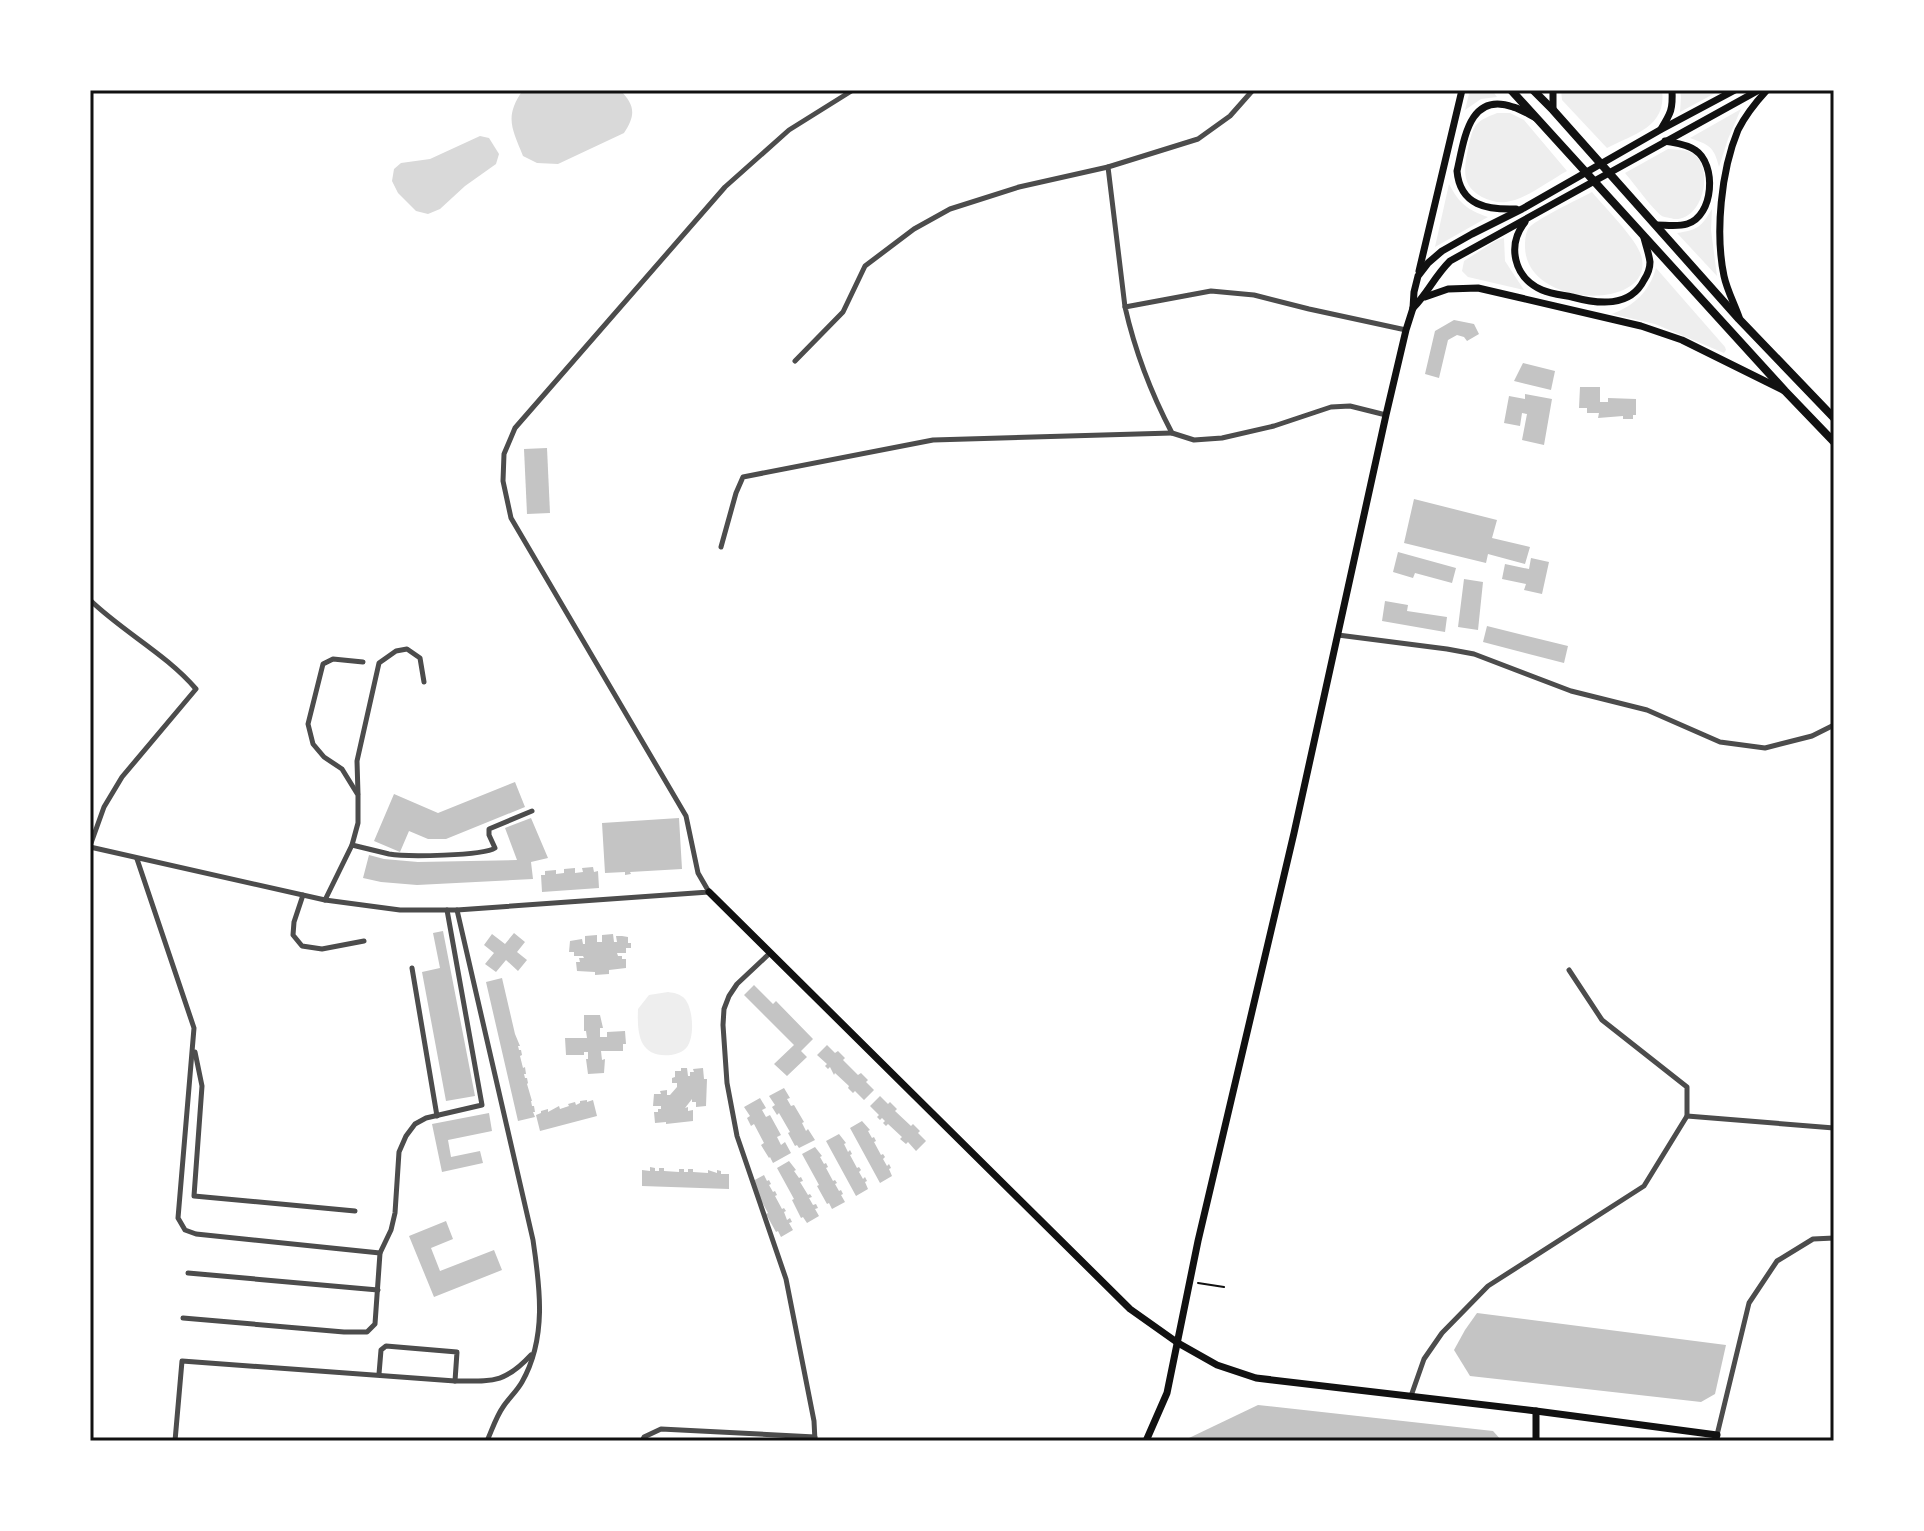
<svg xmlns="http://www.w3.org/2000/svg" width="1924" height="1531" font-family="Overpass,sans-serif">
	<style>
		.green { fill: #eee }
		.water { fill: #d9d9d9 }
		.building { fill: #c4c4c4 }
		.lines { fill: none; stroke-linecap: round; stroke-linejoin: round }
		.path { stroke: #111; stroke-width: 2 }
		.minor { stroke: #4c4c4c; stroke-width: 5 }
		.secondary { stroke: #111; stroke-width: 7 }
		.primary { stroke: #111; stroke-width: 8 }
		.neatline { fill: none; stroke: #111; stroke-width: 3 }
	</style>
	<rect width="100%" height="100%" fill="#fff"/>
	<g class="green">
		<path d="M1470,90h22l5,7 -16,2 -16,11z"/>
		<path d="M1561,90h101c5,37 -28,44 -55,58l-45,-48z"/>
		<path d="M1680,90h41l-41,22 1,-15z"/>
		<path d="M1741,109l-13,30 -9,28c-5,-21 -10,-22 -29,-29z"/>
		<path d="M1497,113h13l14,7 43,51c-17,9 -42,29 -61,31 -8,1 -16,-1 -24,-5 -21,-11 -18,-28 -14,-48 2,-8 3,-17 8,-24 5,-6 14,-9 21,-12z"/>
		<path d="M1668,149c8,1 17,0 24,4 23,13 12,68 -18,66 -2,-1 -11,-2 -12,-3 -9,-6 -29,-34 -37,-43z"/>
		<path d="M1449,184c10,19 18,26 39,33l-53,30z"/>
		<path d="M1592,192c13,16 43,45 49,63 17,56 -115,55 -116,-8 0,-6 0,-12 3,-18 6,-9 51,-30 64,-37z"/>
		<path d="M1712,209l-1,21 6,46 -40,-43c21,-3 24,-6 35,-24z"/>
		<path d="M1504,238l1,23 19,29 -56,-13 -6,-6 2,-10 33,-21z"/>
		<path d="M1656,268l69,79 1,3 -2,3 -69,-29 -43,-10c23,-9 37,-22 44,-46z"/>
		<path d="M668,992c7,1 12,2 17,7 8,10 10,37 2,48 -4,5 -10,7 -16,8 -32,3 -34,-21 -33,-46l11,-14z"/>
	</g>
	<g class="water">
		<path d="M523,90h97c15,15 16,25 4,43l-66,31 -21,-1 -14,-7c-11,-28 -19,-39 0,-66z"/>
		<path d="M480,136l9,2 10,16 -3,10 -31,22 -25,23 -12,5 -12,-3 -18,-18 -6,-12 2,-12 7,-6 29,-4z"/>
	</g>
	<g class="building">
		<path d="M1454,320l20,4 5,10 -12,7 -3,-4 -7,-2 -9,5 -9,38 -14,-4 10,-43z"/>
		<path d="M1523,363l32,8 -4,19 -37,-9z"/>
		<path d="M1580,387h20v15h8v-4l28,1v16h-3v4h-10v-3l-25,2 1,-5h-12v-5h-8z"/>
		<path d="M1525,394l27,5 -8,46 -22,-5 5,-26 -5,-1 -2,13 -16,-3 5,-27 16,3z"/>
		<path d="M547,448l3,65 -23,1 -3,-65z"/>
		<path d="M1414,499l83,21 -5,18 38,9 -5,17 -37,-10 -2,9 -82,-20z"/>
		<path d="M1398,552l58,16 -4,15 -37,-10 -2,5 -20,-6z"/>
		<path d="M1531,558l18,4 -7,32 -18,-4 2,-6 -24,-5 3,-15 24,5z"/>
		<path d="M1464,579l19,3 -5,48 -20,-3z"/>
		<path d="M1385,601l23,4 -1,6 40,6 -2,15 -63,-11z"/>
		<path d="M1487,626l81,20 -4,17 -81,-21z"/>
		<path d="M515,782l10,25 -79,32h-18l-19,-8 -9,21 -26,-11 20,-47 44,19z"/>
		<path d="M531,818l17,40 -17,4 2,17 -116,6 -36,-3 -18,-4 6,-23 15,4 34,3 99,-2 -12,-32z"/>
		<path d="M679,818l3,51 -52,3 1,2 -6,1v-3l-20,1 -3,-50z"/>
		<path d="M593,867l1,5 4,-1 1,17 -57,4 -1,-17h4v-4l11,-1v4l8,-1v-4l11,-1v5l8,-1 -1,-4z"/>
		<path d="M443,931l32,165 -29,5 -24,-129 18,-4 -7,-35z"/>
		<path d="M514,933l11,9 -8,10 10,8 -9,11 -12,-11 -10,12 -11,-8 9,-11 -10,-8 8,-11 13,10z"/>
		<path d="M613,934l1,8h3l-1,-6h6l6,1v6h3v5h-5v5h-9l1,3h4v3h4v9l-17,2v4l-14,1v-3l-18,-1 -1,-9h4l-1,-4h5l-1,-2h-9v-4h-5l1,-11 12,-2 1,5h2v-8l12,-1v7h5v-7z"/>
		<path d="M502,978l13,56 5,12h-2l1,4h2l1,5 -2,1 3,12 2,-1 1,7h-2l1,4h2l1,5 -1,1 5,17h-1l1,5h2l1,6h-2l2,5 -17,4 -32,-139z"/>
		<path d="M754,985l19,19 3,-3 37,38 -12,12 6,6 -20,19 -13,-12 20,-19 -50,-50z"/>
		<path d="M584,1015h16l3,13h-3v9h7v-5l18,-1 1,13h-3v7h-22l1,9 3,-1 -1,14 -16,1 -2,-15h2v-7h-4v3h-18l-1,-17h22l-1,-7h-2z"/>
		<path d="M827,1045l8,8 3,-2 7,7 -2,2 15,15 3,-2 7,7 -2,2 8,8 -10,10 -9,-9 -2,2 -5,-5 1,-2 -14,-13 -1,2 -4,-8 -2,2 -3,-3 2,-2 -10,-9z"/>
		<path d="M681,1068h6l1,8h2v-4h4l-1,-3 10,-1 1,11h3l-1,27 -10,1v-5h-4v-3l-7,9 3,-1v4l5,-1v11l-27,3v-2l-11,1 -1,-11h4v-3h3v-3h-8l1,-12h7l-1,-3 7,-1v5h3l7,-8v-4h-5v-5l3,-1v-6h6z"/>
		<path d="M784,1088l6,10 -3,1 4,7 3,-1 10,17 -2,1 4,8 2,-2 7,11 -16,8 -2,-3 -2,1 -7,-13 2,-1 -11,-19 -2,2 -5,-8 3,-2 -6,-9z"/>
		<path d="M880,1096l8,8 2,-2 7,7 -2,2 16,15 2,-2 7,7 -2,2 8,8 -10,10 -8,-9 -2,2 -6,-5 2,-2 -14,-13 -2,2 -3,-3 2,-2 -3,-3 -2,2 -3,-3 2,-2 -9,-9z"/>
		<path d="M760,1098l6,10 -4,2 4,7 4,-2 11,20 -4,2 4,8 4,-3 6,11 -18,10 -3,-6 -1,1 -8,-13 3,-2 -10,-19 -3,2 -4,-8 3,-2 -6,-9z"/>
		<path d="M587,1100v2l6,-2 4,16 -57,15 -4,-16 5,-2v-2l7,-2v3l11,-6 1,3 9,-3 -1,-2 7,-2 1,3 4,-2v-2z"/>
		<path d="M489,1113l3,18 -44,9 3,17 29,-6 3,12 -41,9 -10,-48z"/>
		<path d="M862,1121l8,9 -2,1 4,7 2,-1 2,4 -2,1 7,13 2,-1 2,3 -2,2 4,7 2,-2 2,4 -2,1 3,7 -12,7 -30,-55z"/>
		<path d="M839,1134l7,9 -2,1 4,8 2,-2 2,4 -2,1 7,13 2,-1 2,3 -2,2 4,7 2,-2 2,4 -2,1 3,7 -12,7 -30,-55z"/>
		<path d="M815,1147l7,9 -2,1 4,7 2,-1 2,4 -2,1 7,13 2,-1 2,3 -2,1 4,7 2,-1 2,4 -2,1 4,7 -13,7 -3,-6 -2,1 -10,-18 2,-1 -17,-31z"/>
		<path d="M789,1161l7,9 -2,1 5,7 2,-1 2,4 -3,1 8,13 2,-1 2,3 -3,1 4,7 3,-1 2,4 -3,1 4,7 -12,7 -4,-6 -2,1 -9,-18 2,-1 -17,-31z"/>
		<path d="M650,1167l5,1v3h4v-3h5v3l15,1v-3h5v3h4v-3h5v3l15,1v-3l9,3v-3l4,1v3h8v15l-87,-3v-16l8,1z"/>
		<path d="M764,1175l3,6 2,-1 2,4 -2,1 4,7 2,-1 2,4 -2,1 7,13 2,-1 2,3 -2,1 3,8 3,-2 2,4 -3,1 4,7 -12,7 -3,-6 -2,1 -10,-18 2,-1 -17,-31z"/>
		<path d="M446,1221l7,18 -22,9 9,23 54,-21 8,20 -68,27 -25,-61z"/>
		<path d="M1477,1313l249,32 -11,49 -14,8 -231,-26 -16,-26 11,-20z"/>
		<path d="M1258,1405l235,26 9,10h-315l2,-3z"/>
	</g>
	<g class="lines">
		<path class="path" d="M1198,1283l26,4"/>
		<g class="minor">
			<path d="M1125,307l-17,-140 90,-28 32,-23 23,-26"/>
			<path d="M795,361l48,-49 22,-46 49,-37 36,-20 69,-22 89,-20"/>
			<path d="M1386,415l-36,-9 -19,1 -57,19 -52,12 -28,2 -22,-7c-21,-40 -37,-82 -47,-126l86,-16 43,4 55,14 97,21"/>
			<path d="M721,547l15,-54 7,-16 190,-37 239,-7"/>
			<path d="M90,600c33,32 76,54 106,89l-74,88 -18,30 -14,39"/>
			<path d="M1338,635l109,14 27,5 97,37 76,19 73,32 45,6 47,-12 22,-11"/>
			<path d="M358,794l-1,-33 22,-98 17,-12 11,-2 13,9 4,24"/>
			<path d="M352,845c12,3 25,6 37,9 17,3 94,2 106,-6l-6,-13v-6l43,-18"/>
			<path d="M90,847l235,53 75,10h57l252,-18 -11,-19 -12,-57 -175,-298 -8,-37 1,-27 11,-26 210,-241 64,-57 64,-40"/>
			<path d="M137,859l57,169 -16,190 7,12 11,4 184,19"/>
			<path d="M303,895l-9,27 -1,13 9,11 20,3 42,-8"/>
			<path d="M325,900l27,-55 6,-22v-28l-16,-26 -18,-12 -11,-13 -5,-20 15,-60 10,-5 30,3"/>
			<path d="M457,910l76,330c7,47 14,98 -11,142 -5,9 -13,16 -19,25 -7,10 -11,23 -16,34"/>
			<path d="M770,953l-33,31 -8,12 -5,13 -1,16 4,58 10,53 49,143 28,142 1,20"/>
			<path d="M412,968l25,148"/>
			<path d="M195,1052l7,34 -8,110 161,15"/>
			<path d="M1687,1116l147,12"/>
			<path d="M188,1273l190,17"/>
			<path d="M183,1318l161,14h23l8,-8 5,-71 11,-23 4,-17 4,-61 7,-16 9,-12 11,-6 56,-13 -35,-195"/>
			<path d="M379,1374l2,-24 5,-4 71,6 -2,29"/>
			<path d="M1411,1396l13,-37 18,-26 46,-47 156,-100 43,-70v-29l-85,-67 -33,-50"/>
			<path d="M175,1441l7,-80 273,20c37,0 49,3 76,-26"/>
			<path d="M642,1441l2,-4 17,-8 154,8"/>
			<path d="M1718,1441l-1,-6 32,-132 28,-42 36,-22 21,-1"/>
		</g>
		<g class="secondary">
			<path d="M1553,90v20"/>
			<path d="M1661,129c10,-16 12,-20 11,-39"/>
			<path d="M1516,209c-28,1 -56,-3 -59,-38 7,-29 11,-80 56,-64 8,2 15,7 23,11"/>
			<path d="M1525,222c-18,23 -12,55 17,68 9,4 20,5 30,7 26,7 58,11 72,-17 4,-6 6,-11 6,-18 -1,-8 -4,-16 -6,-24"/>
			<path d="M1656,225c10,0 22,2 31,-1 27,-8 30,-60 8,-74 -8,-6 -20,-7 -30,-9"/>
			<path d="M1419,271l43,-181"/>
			<path d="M1425,297l23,-8 30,-1 163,38 41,14 101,50"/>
			<path d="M1413,308c15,-15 21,-31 37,-47l309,-171"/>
			<path d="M1739,317c-5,-14 -12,-27 -15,-41 -9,-43 -3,-105 14,-146 7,-14 18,-28 29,-40"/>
			<path d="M709,892l421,417 48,34 39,22 39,13 280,33 181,24"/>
			<path d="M1146,1441l21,-48 31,-152 96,-408 92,-418 20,-85 7,-22 1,-16 4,-16 10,-13 14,-12 30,-17 50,-25 138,-79 75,-40"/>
			<path d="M1536,1441v-30"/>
		</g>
		<g class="primary">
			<path d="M1511,90l274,301 49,51"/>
			<path d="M1533,90l20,20 186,209 95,99"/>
		</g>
	</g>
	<rect width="1924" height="1531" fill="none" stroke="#ffffff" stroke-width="184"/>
	<rect x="92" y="92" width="1740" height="1347" class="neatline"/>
</svg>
